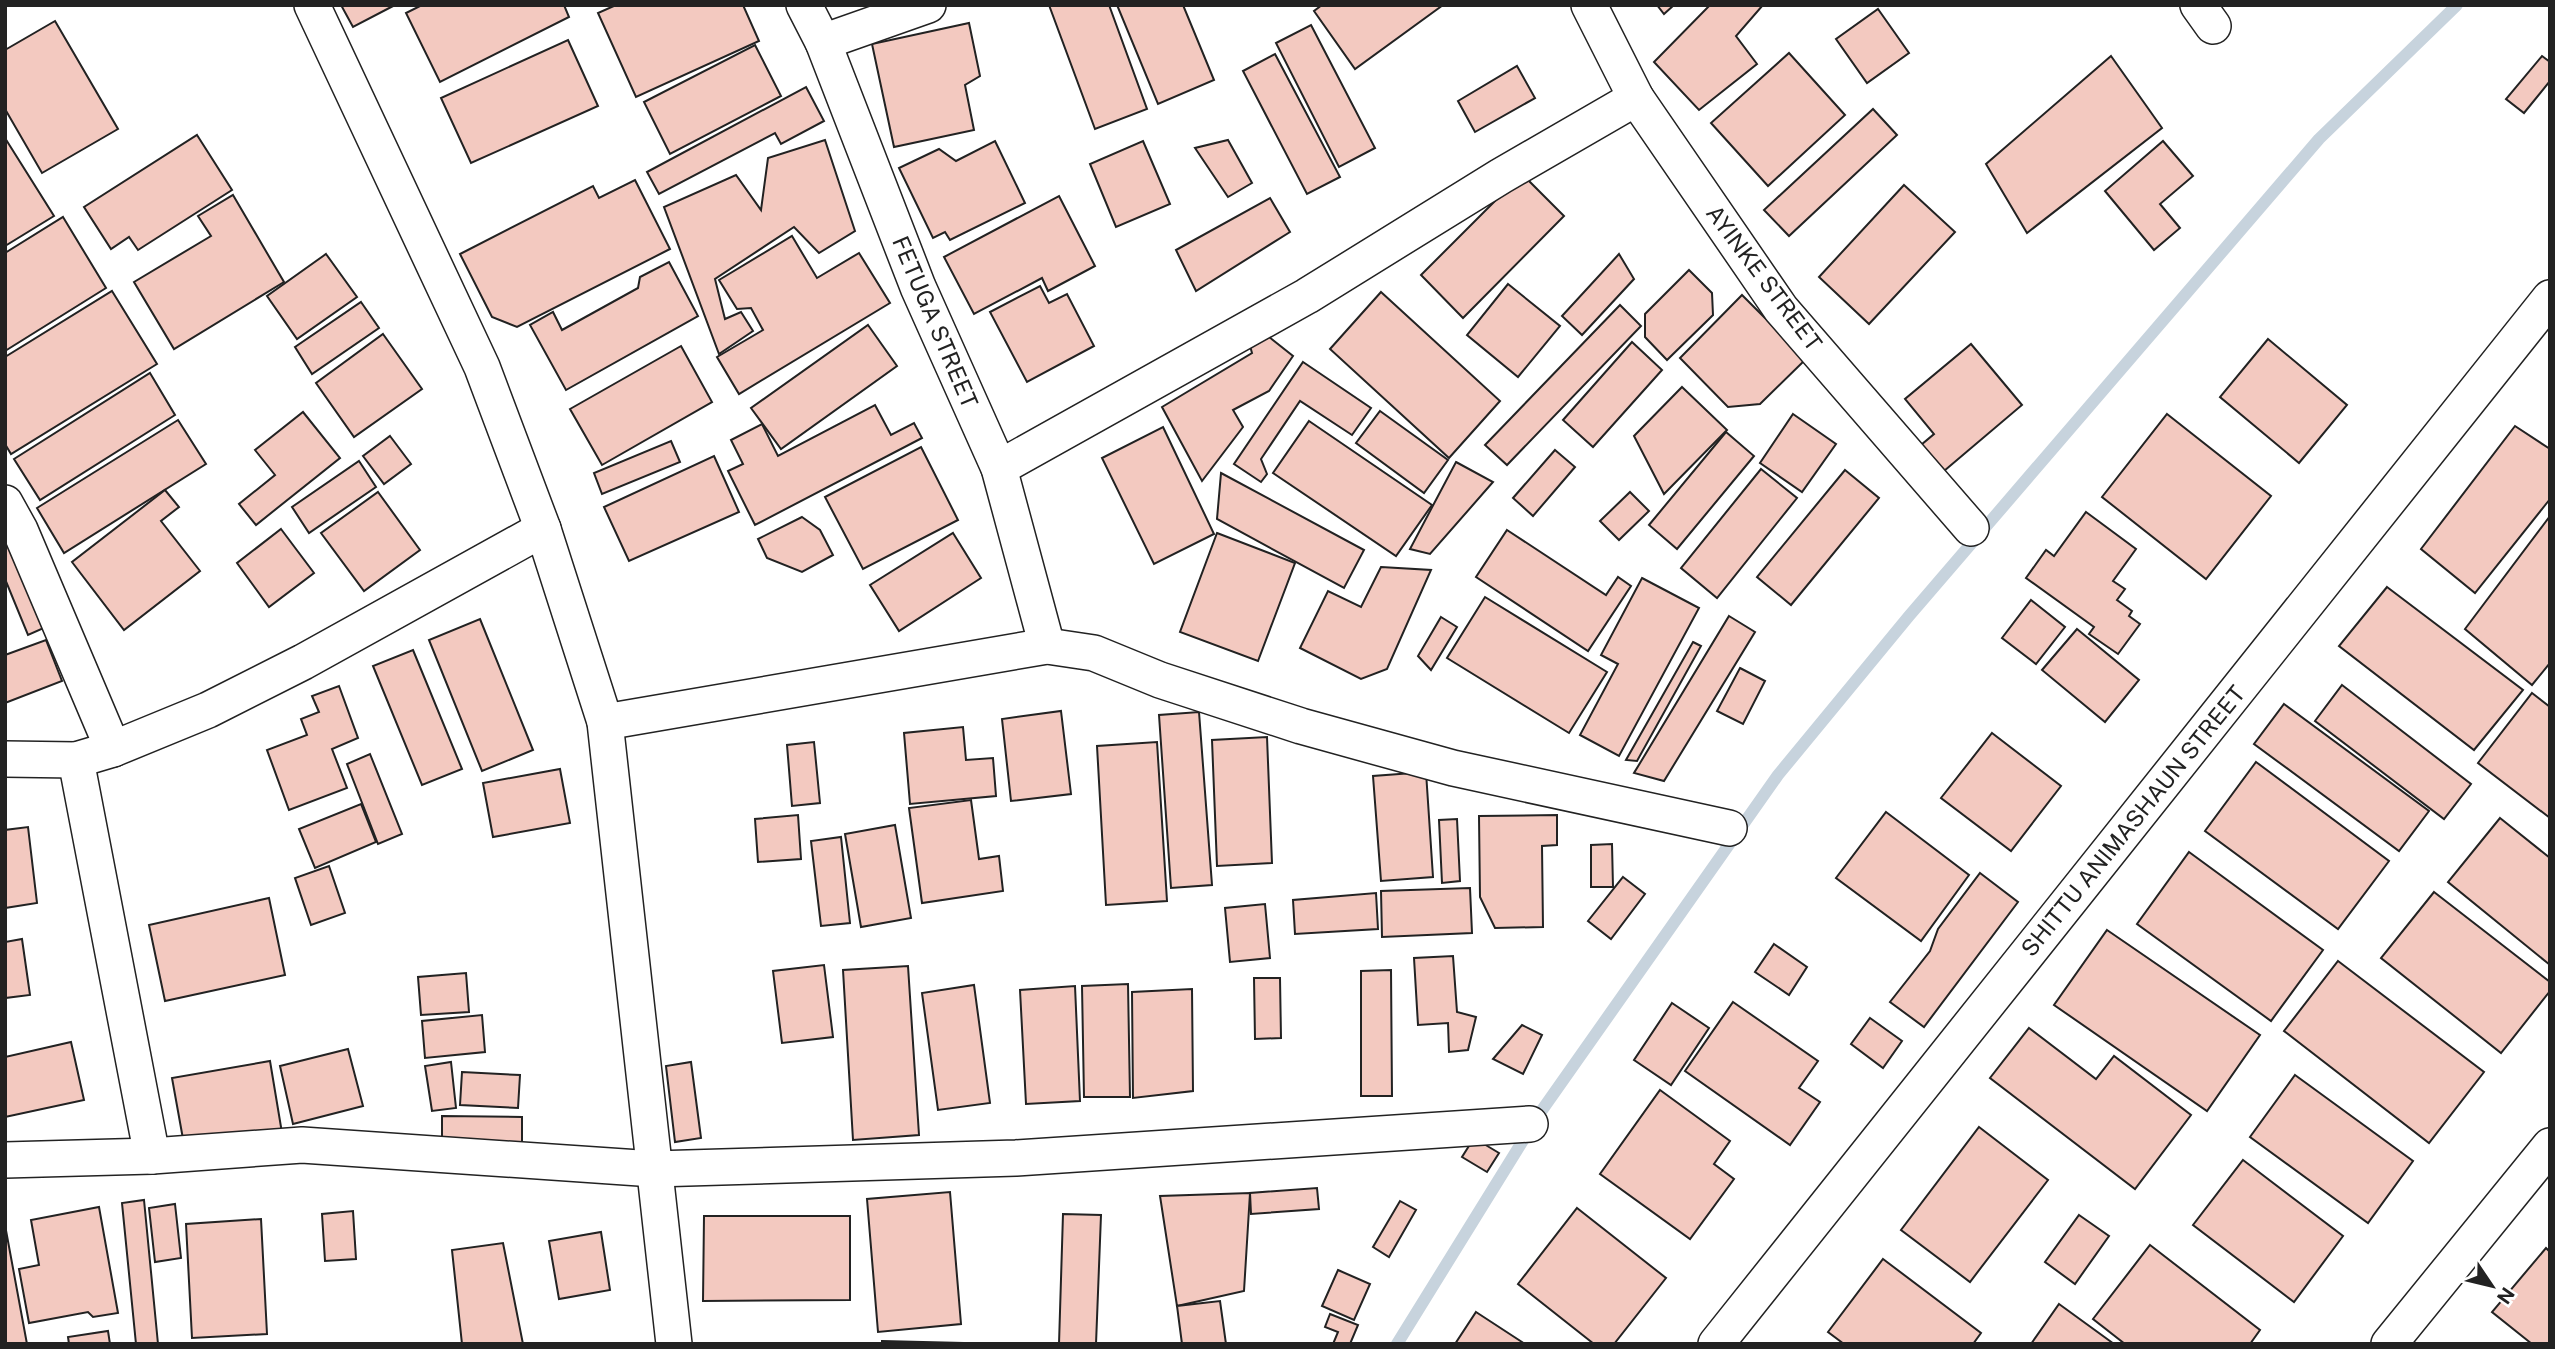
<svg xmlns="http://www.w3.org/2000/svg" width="2555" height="1349" font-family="'Public Sans',sans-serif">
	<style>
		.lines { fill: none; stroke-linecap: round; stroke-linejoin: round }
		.stream { stroke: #c7d3dd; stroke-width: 12 }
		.building { fill: #f3c9c0; stroke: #222; stroke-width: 2 }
		.minor-casing { stroke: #222; stroke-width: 38 }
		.minor { stroke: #fff; stroke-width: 35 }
		.labels { text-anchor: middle; stroke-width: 5; stroke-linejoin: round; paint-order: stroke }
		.street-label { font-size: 23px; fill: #222; stroke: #fff }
	</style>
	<rect width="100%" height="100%" fill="#fff"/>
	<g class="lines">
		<path class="stream" d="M1397,1344l143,-231 238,-338 131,-159 410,-477 138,-134"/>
	</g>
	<g class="building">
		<path d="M341,5h54l-42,22z"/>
		<path d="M422,5h142l5,12 -129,65 -34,-69z"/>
		<path d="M616,5h127l16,36 -123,56 -38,-84z"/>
		<path d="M1049,5h60l38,104 -52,20z"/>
		<path d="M1117,5h66l31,75 -56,24z"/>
		<path d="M1322,5h121l-88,64 -41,-58z"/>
		<path d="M1657,5h17l-10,9z"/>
		<path d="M1710,5h53l-27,31 21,28 -58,46 -45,-48z"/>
		<path d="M1878,9l31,44 -42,30 -31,-44z"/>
		<path d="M55,21l63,108 -76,44 -37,-64v-59z"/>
		<path d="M969,23l11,53 -15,9 9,45 -80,17 -22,-103z"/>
		<path d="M1311,25l64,123 -36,19 -63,-124z"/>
		<path d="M568,40l30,66 -127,57 -30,-65z"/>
		<path d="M755,45l26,51 -111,58 -26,-52z"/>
		<path d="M1789,53l56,62 -77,71 -57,-63z"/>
		<path d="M1275,54l65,123 -33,17 -64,-123z"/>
		<path d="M2111,56l51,72 -135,105 -41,-69z"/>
		<path d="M2542,56l8,6v19l-26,32 -18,-14z"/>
		<path d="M1517,66l18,32 -60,34 -17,-31z"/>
		<path d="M806,87l18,34 -43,23 -6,-11 -116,61 -12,-22z"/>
		<path d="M1873,109l24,26 -108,101 -25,-26z"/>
		<path d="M197,135l35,55 -94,60 -9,-13 -18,12 -27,-42z"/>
		<path d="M5,138l49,78 -49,30z"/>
		<path d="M825,140l30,91 -36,22 -25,-26 -79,52 10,40 16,-7 12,19 -34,23 -55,-147 72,-32 25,35 7,-52z"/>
		<path d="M1228,140l24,43 -24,14 -33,-49z"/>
		<path d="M995,141l30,62 -75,37 -5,-8 -12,6 -34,-70 40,-19 17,12z"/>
		<path d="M1143,141l27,63 -54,23 -26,-63z"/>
		<path d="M2163,141l30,35 -33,28 20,24 -26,22 -49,-59z"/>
		<path d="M1522,174l42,42 -101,102 -42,-43z"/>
		<path d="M635,180l35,69 -153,78 -25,-10 -32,-63 133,-68 6,12z"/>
		<path d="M1904,185l51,47 -86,92 -50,-47z"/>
		<path d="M233,195l51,87 -110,67 -40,-67 77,-46 -13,-20z"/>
		<path d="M1059,196l36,70 -47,25 -6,-13 -68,36 -30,-57z"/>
		<path d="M1270,198l20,34 -94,59 -20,-41z"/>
		<path d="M63,217l43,71 -101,63v-98z"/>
		<path d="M792,236l25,42 42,-25 31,50 -151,91 -22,-37 46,-27 -12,-22 -14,1 -18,-29z"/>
		<path d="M326,254l31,43 -60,42 -30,-43z"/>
		<path d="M1619,254l15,25 -52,56 -20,-19z"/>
		<path d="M669,262l29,54 -132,74 -36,-65 23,-13 9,18 76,-42 2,-11z"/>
		<path d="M1689,270l23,23 1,22 -46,45 -22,-23v-23z"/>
		<path d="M1508,284l52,42 -42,51 -51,-42z"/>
		<path d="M1040,286l9,17 18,-9 27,52 -67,36 -37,-70z"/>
		<path d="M112,291l45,73 -146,90 -6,-10v-87z"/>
		<path d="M1381,292l119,109 -51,57 -119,-109z"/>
		<path d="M1742,295l64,64 -46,45 -32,3 -48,-49z"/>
		<path d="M361,302l18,26 -67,46 -17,-27z"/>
		<path d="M1620,305l21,21 -134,139 -22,-20z"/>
		<path d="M868,325l29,41 -116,83 -30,-41z"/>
		<path d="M1259,329l34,27 -24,35 -36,19 10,17 -41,54 -40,-74 90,-54 -5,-18z"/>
		<path d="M383,334l39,55 -68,48 -38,-54z"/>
		<path d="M2268,339l79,66 -48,58 -79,-66z"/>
		<path d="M1632,342l30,28 -69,77 -30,-27z"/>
		<path d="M1971,344l51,61 -78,66 -29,-21 19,-16 -29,-35z"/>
		<path d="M681,346l31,56 -110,63 -32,-56z"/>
		<path d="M1303,362l68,46 -19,27 -52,-34 -39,58 6,15 -6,8 -27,-18z"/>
		<path d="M150,373l25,42 -135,85 -26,-41z"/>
		<path d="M1682,387l45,43 -63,64 -30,-58z"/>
		<path d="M875,405l16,30 23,-12 8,15 -167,87 -27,-54 15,-7 -12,-24 31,-16 16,32z"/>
		<path d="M1380,411l68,49 -24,33 -68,-50z"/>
		<path d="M303,412l37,46 -84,67 -17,-21 36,-29 -20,-25z"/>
		<path d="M1793,414l43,30 -34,48 -42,-29z"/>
		<path d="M2167,414l104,82 -65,83 -104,-82z"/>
		<path d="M178,420l28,44 -142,89 -27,-45z"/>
		<path d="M1309,421l123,84 -36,51 -123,-83z"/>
		<path d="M2515,426l35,23v50l-75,94 -54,-44z"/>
		<path d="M1163,427l51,107 -60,30 -52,-106z"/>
		<path d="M1726,432l28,24 -77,93 -28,-24z"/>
		<path d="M390,436l21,28 -27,20 -21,-28z"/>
		<path d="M671,441l9,21 -78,32 -8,-21z"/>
		<path d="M921,447l37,73 -95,49 -38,-72z"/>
		<path d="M1555,450l20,17 -42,49 -20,-18z"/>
		<path d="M714,456l25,56 -110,49 -25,-54z"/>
		<path d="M359,461l17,26 -67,46 -17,-26z"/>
		<path d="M1456,462l37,20 -63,72 -20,-5z"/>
		<path d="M1761,469l36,29 -80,100 -36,-30z"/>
		<path d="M1845,470l34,28 -88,107 -34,-28z"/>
		<path d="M1221,473l143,77 -20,38 -127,-69z"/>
		<path d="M165,490l14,17 -18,14 39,50 -76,59 -52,-68z"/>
		<path d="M378,492l42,58 -56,41 -43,-58z"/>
		<path d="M1630,492l19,19 -30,29 -19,-19z"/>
		<path d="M2086,512l50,37 -23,32 12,8 -8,11 15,11 -3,5 11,8 -22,30 -29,-20 5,-7 -68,-49 20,-28 8,6z"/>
		<path d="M2550,516v147l-18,22 -67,-56z"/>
		<path d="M802,517l18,13 13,25 -31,17 -35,-14 -9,-19z"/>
		<path d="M5,526l41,101 -18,8 -23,-56z"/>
		<path d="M281,529l33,44 -45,34 -32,-44z"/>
		<path d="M1507,530l99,65 12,-18 13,9 -43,65 -112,-74z"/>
		<path d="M953,533l28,45 -82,53 -29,-46z"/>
		<path d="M1217,533l78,30 -37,98 -78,-29z"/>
		<path d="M1381,567l50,3 -44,99 -26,10 -61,-31 28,-57 33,16z"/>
		<path d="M1642,578l57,30 -80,148 -39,-21 38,-71 -17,-9z"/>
		<path d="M2387,587l136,103 -49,60 -135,-104z"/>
		<path d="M1485,597l122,75 -38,61 -122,-75z"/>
		<path d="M2031,600l34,27 -29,37 -34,-26z"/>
		<path d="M1729,616l26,16 -91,149 -30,-8z"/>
		<path d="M1441,617l16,10 -26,43 -13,-14z"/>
		<path d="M480,619l53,131 -51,21 -53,-131z"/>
		<path d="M2077,629l62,51 -34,42 -63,-52z"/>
		<path d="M46,640l16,41 -57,22v-48z"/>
		<path d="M1693,642l8,4 -64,115 -11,-1z"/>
		<path d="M413,650l49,119 -40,16 -49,-119z"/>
		<path d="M1740,668l25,13 -22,43 -26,-13z"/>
		<path d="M2342,685l129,99 -27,35 -129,-98z"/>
		<path d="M339,686l19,52 -26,11 15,39 -58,22 -22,-60 40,-15 -6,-16 18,-7 -7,-16z"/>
		<path d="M2532,693l18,14v111l-72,-55z"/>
		<path d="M2284,704l145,107 -30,40 -145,-107z"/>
		<path d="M1061,711l10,83 -60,7 -9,-82z"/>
		<path d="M1199,712l13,173 -41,3 -12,-173z"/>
		<path d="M963,727l3,33 27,-2 3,38 -86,8 -6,-71z"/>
		<path d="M1992,733l69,53 -50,65 -70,-53z"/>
		<path d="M1267,737l5,126 -55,3 -5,-126z"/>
		<path d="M814,742l6,61 -28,3 -5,-61z"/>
		<path d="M1157,742l10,159 -61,4 -9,-159z"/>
		<path d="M370,754l32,80 -24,10 -31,-80z"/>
		<path d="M2256,762l133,99 -51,68 -133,-98z"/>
		<path d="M560,769l10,54 -77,14 -10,-54z"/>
		<path d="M1426,772l7,105 -52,4 -8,-105z"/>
		<path d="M971,800l8,59 20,-3 4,35 -81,12 -13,-95z"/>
		<path d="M361,804l15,38 -61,26 -16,-39z"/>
		<path d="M1886,812l83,63 -48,66 -85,-63z"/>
		<path d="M798,815l3,44 -43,3 -3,-43z"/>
		<path d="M1557,815v30l-15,1 1,81 -48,1 -15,-31 -1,-81z"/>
		<path d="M2500,818l50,40v107l-102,-83z"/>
		<path d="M1457,819l3,62 -18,2 -3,-63z"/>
		<path d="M895,825l16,93 -50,9 -16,-93z"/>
		<path d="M28,827l9,76 -32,5v-78z"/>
		<path d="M841,837l9,86 -29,3 -10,-85z"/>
		<path d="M1612,844l1,43h-22v-42z"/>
		<path d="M2189,852l134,98 -52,71 -134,-97z"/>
		<path d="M329,866l16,47 -34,12 -16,-47z"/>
		<path d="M1980,873l38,29 -94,125 -34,-25 40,-51 8,-22z"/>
		<path d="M1623,877l22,17 -34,45 -23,-18z"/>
		<path d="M1470,888l2,45 -90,4 -1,-46z"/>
		<path d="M2434,892l116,90v9l-49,62 -120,-95z"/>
		<path d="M1376,893l2,36 -83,5 -2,-34z"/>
		<path d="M269,898l16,77 -120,26 -16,-76z"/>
		<path d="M1265,904l5,54 -40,4 -5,-54z"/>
		<path d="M2107,930l153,105 -53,76 -153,-106z"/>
		<path d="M22,939l8,56 -25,3v-56z"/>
		<path d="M1774,944l33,23 -18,28 -34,-23z"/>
		<path d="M1453,956l4,56 19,5 -8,33 -19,2 -1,-29 -30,2 -4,-67z"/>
		<path d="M2338,961l146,111 -55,71 -145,-112z"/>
		<path d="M824,965l9,72 -51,6 -9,-72z"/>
		<path d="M908,966l11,169 -66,5 -10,-170z"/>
		<path d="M1391,970l1,126h-31v-125z"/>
		<path d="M466,973l3,39 -48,3 -3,-38z"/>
		<path d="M1254,978h26l1,60 -26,1z"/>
		<path d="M1128,984l2,113h-46l-2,-111z"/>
		<path d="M974,985l16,118 -52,7 -16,-117z"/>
		<path d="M1075,986l5,115 -54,3 -6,-114z"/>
		<path d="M1192,989l1,102 -60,7 -1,-106z"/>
		<path d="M1733,1002l85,59 -19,27 21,14 -30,43 -105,-74z"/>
		<path d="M1672,1003l37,25 -38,57 -37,-25z"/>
		<path d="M482,1015l3,37 -60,6 -3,-37z"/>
		<path d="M1870,1018l32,23 -19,27 -32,-24z"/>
		<path d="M1522,1025l20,10 -19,39 -30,-15z"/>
		<path d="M2029,1028l67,51 18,-23 77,59 -56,74 -145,-111z"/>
		<path d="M71,1042l13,58 -79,17v-60z"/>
		<path d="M348,1049l15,57 -70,18 -13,-58z"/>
		<path d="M270,1061l12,72 -97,17 -13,-72z"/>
		<path d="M451,1062l5,46 -24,3 -7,-45z"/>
		<path d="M691,1062l10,76 -26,4 -9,-76z"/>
		<path d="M462,1072l58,3 -2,33 -58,-3z"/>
		<path d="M2295,1075l118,86 -45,62 -118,-86z"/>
		<path d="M1660,1090l70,51 -16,23 20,15 -44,60 -90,-65z"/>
		<path d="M442,1116l80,1v28h-80z"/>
		<path d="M1979,1127l69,53 -78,102 -69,-52z"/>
		<path d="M1474,1138l25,15 -12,19 -25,-15z"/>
		<path d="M2243,1160l100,76 -49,66 -101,-77z"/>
		<path d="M1317,1188l2,21 -68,5 -1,-21z"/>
		<path d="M950,1192l11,132 -83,8 -11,-133z"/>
		<path d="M1250,1193l-6,98 -67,15 -17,-110z"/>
		<path d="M144,1200l14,144h-22l-14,-141z"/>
		<path d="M1400,1201l16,9 -27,47 -16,-10z"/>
		<path d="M175,1204l6,54 -26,4 -6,-54z"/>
		<path d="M99,1207l19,106 -25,4 -5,-5 -59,11 -10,-54 20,-4 -8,-45z"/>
		<path d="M1577,1208l89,70 -52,66h-20l-76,-60z"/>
		<path d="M353,1211l3,48 -31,2 -3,-47z"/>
		<path d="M1063,1214l38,1 -5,129h-37z"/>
		<path d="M2079,1215l30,21 -34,48 -30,-22z"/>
		<path d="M704,1216h146v84l-147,1z"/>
		<path d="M261,1219l6,115 -75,4 -6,-114z"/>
		<path d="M5,1225l22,119h-22z"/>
		<path d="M601,1232l9,58 -51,9 -10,-58z"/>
		<path d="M503,1243l20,101h-61l-10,-94z"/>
		<path d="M2150,1245l110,85 -10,14h-125l-32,-25z"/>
		<path d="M2546,1248l4,4v92h-18l-40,-32z"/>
		<path d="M1883,1259l98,74 -8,11h-129l-16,-12z"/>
		<path d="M1338,1270l32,14 -16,36 -32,-14z"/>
		<path d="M1220,1301l6,43h-44l-5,-38z"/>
		<path d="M2059,1304l55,40h-83z"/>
		<path d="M1476,1312l49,32h-70z"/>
		<path d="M1330,1314l28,11 -8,19h-17l5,-12 -13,-5z"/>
		<path d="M108,1331l2,13h-41l-1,-7z"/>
		<path d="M882,1341l82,2 -82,1z"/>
	</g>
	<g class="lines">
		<defs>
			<g id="minor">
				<path d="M312,5l170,362 61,162 62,193 69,622"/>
				<path d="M804,5l19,37 95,245 81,181 48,178"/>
				<path d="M1589,5l47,93 145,211 190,219"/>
				<path d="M2198,5l15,21"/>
				<path d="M823,42l105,-37"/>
				<path d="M999,468l308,-172 194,-120 135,-78"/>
				<path d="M5,503l15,27 93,219"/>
				<path d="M605,722l442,-76 47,7 66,27 141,46 152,42 276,60"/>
				<path d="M5,759l71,1 37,-11 95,-39 95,-48 240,-133"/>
				<path d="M76,760l76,396"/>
				<path d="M5,1160l147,-4 150,-11 352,24 362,-11 514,-34"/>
				<path d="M1716,1344l834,-1046"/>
				<path d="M2389,1344l161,-198"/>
			</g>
		</defs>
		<use href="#minor" class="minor-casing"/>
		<use href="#minor" class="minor"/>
	</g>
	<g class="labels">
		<g class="street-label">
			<text transform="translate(1764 278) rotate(53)" y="8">AYINKE STREET</text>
			<text transform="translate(935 322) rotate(67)" y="8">FETUGA STREET</text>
			<text transform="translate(2133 821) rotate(-51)" y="8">SHITTU ANIMASHAUN STREET</text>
		</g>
	</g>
	<rect width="2555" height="1349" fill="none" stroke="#222222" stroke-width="14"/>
	<g transform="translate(2492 1286) rotate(125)" stroke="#ffffff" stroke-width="5" paint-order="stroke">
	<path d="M0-5L12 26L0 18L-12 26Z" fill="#222222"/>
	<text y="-10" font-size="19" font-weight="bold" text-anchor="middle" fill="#222222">N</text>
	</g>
</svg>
